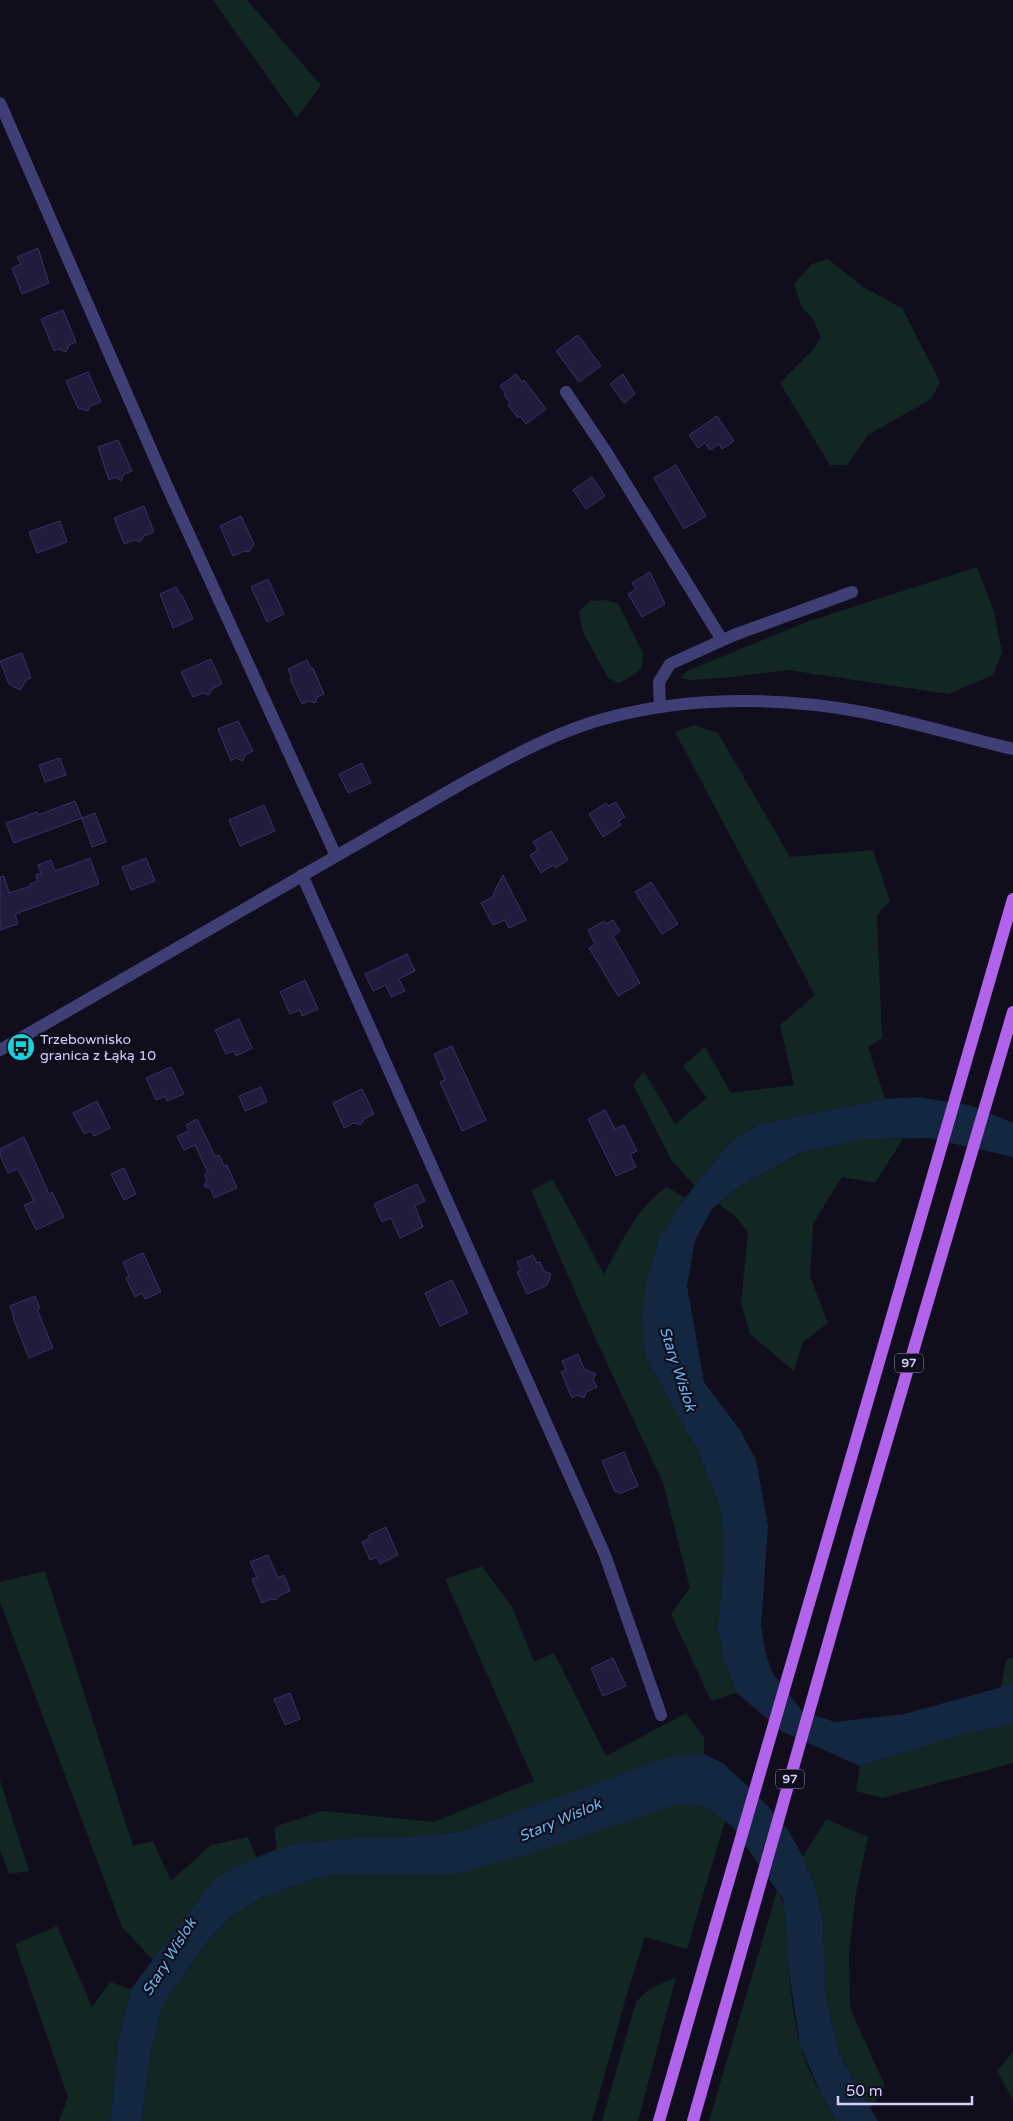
<svg xmlns="http://www.w3.org/2000/svg" width="1013" height="2121" font-family="'Varela Round',sans-serif">
	<style>
		.green { fill: #122624 }
		.water { fill: #142740 }
		.building { fill: #211c3b; stroke: #393164 }
		.lines { fill: none; stroke-linecap: round; stroke-linejoin: round }
		.minor { stroke: #3f3f76; stroke-width: 12 }
		.tertiary { stroke: #3f3f76; stroke-width: 12 }
		.primary { stroke: #b263ec; stroke-width: 12 }
		.labels { text-anchor: middle; stroke-width: 4.5; stroke-linejoin: round; paint-order: stroke }
		.shield { fill: #100e1c; stroke: #9895b7; stroke-width: 1 }
		.shield-label { font-size: 12px; font-weight: bold; fill: #d2cff9 }
		.poi-label { font-size: 14px; fill: #d2cff9; stroke: #100e1c; text-anchor: start }
		.water-label { font-size: 15px; font-style: italic; fill: #6ab7ed; stroke: #100e1c }
	</style>
	<rect width="100%" height="100%" fill="#100e1c"/>
	<g class="green">
		<path d="M213,0h34l74,85 -24,33z"/>
		<path d="M828,259l35,28 39,21 38,74 -9,17 -63,36 -21,30h-17l-50,-82 31,-31 10,-14 -8,-19 -11,-12 -8,-23 18,-20z"/>
		<path d="M977,567l16,42 9,43 -9,23 -45,19 -160,-24 -65,8 -34,2 -8,-2 6,-7 122,-50z"/>
		<path d="M604,600l14,3 25,50 -1,15 -8,7 -15,8 -11,-5 -25,-46 -4,-20 11,-11z"/>
		<path d="M694,725l24,8 72,124 83,-7 17,51 -13,14 5,123 -14,9 17,52 -126,25 -29,18 -35,44 -23,-25 -39,-76 11,-14 31,53 32,-26 -24,-32 22,-19 26,46 63,-8 -14,-60 35,-30 -140,-263z"/>
		<path d="M867,1139h36l-28,44 -33,-6 -29,47 -3,52 18,47 -25,19 -9,29 -44,-37 -9,-31 7,-71 -13,-16 -16,-12 20,-17 64,-35z"/>
		<path d="M553,1180l51,94c17,-30 33,-68 63,-87l18,11 -26,40 -17,80 3,38 53,96 23,58 3,49v102l13,32 -26,8 -40,-87 19,-26 -27,-105 -71,-152 -61,-141z"/>
		<path d="M482,1566l30,41 22,55 20,-9 52,103 80,-43 18,25v16l-30,1 -214,77 -62,6h-47l-56,6 -18,6 -3,-23 49,-16 111,11 100,-41 -89,-202z"/>
		<path d="M45,1571l88,275 20,-5 18,40 40,-36 37,-8 9,21 -24,10 -19,11 -61,81 -31,-33 -122,-325v-20z"/>
		<path d="M1013,1657v27l-12,4 5,-28z"/>
		<path d="M1013,1724v39l-131,35 -26,-7 4,-25 104,-32z"/>
		<path d="M0,1780l29,91 -20,3 -9,-24z"/>
		<path d="M678,1804l27,3 20,14 -38,128 -42,-12 -19,60 -34,124h-450l7,-58 13,-57 43,-62 24,-26 36,-22 65,-22h127z"/>
		<path d="M826,1819l42,18 -12,56 -7,59 1,56 35,78 -14,22 -30,-50 -15,-61 -3,-77 -9,-37 -11,-26z"/>
		<path d="M777,1891c14,21 10,54 12,78 1,21 6,57 11,76 7,25 23,53 36,76h-127z"/>
		<path d="M57,1926l35,81 18,-25 21,7 -12,47 -9,85h-51l9,-24 -53,-153z"/>
		<path d="M676,1977l-38,144h-36l34,-119 13,-13z"/>
		<path d="M1013,2052v48l-16,-29z"/>
	</g>
	<g class="water">
		<path d="M917,1097l52,8 44,18v34l-84,-19 -62,1 -65,13 -63,35 -27,22 -17,31 -8,46 17,96 36,48 16,30 12,66 -7,100 5,29 7,19 29,37 33,11 69,-8 109,-30v40l-49,10 -104,32 -77,-34 -46,-39 -13,-32 -6,-33 6,-69 -3,-49 -23,-58 -53,-96 -3,-38 5,-36 12,-44 26,-40 45,-56 29,-18 126,-25z"/>
		<path d="M704,1754l20,10 44,42 20,24 15,27 11,26 9,37 3,77 15,61 37,63h-42l-15,-27 -21,-49 -11,-74 -3,-46 -3,-26 -51,-73 -27,-19 -27,-3 -137,46 -84,24h-127l-65,22 -36,22 -24,26 -43,62 -13,57 -7,58h-32l9,-85 12,-47 83,-110 19,-11 34,-15 28,-9 56,-6h47l62,-6 214,-77z"/>
	</g>
	<g class="building">
		<path d="M38,248l11,35 -27,11 -10,-26 9,-4 -4,-7z"/>
		<path d="M63,310l13,32 -7,3 -3,7 -8,-3 -4,2 -13,-32z"/>
		<path d="M578,335l23,31 -22,16 -23,-31z"/>
		<path d="M88,372l13,30 -11,4 -2,5 -10,-3 -12,-27z"/>
		<path d="M516,374l6,8 2,-2 22,29 -20,15 -6,-8 -2,2 -10,-13 2,-2 -6,-8 2,-1 -6,-8z"/>
		<path d="M623,374l12,20 -11,9 -14,-19z"/>
		<path d="M717,416l17,25 -12,8 -3,-5 -9,6 -5,-7 -7,5 -9,-13z"/>
		<path d="M118,440l14,31 -8,3 -3,7 -6,-4 -6,3 -11,-33z"/>
		<path d="M676,465l30,51 -22,13 -30,-51z"/>
		<path d="M592,477l13,19 -19,13 -13,-19z"/>
		<path d="M144,506l10,26 -10,4 -4,6 -6,-2 -10,4 -10,-26z"/>
		<path d="M241,516l13,28 -5,8 -5,-1 -11,5 -13,-30z"/>
		<path d="M60,521l7,21 -30,11 -8,-21z"/>
		<path d="M650,572l15,32 -23,13 -14,-23 8,-5 -4,-6z"/>
		<path d="M268,579l16,35 -17,8 -16,-35z"/>
		<path d="M176,587l4,8h2l11,24 -20,9 -13,-34z"/>
		<path d="M22,653l9,25 -4,1 -7,11 -11,-6 -9,-23z"/>
		<path d="M211,659l11,25 -10,5 -3,6 -6,-2 -10,4 -12,-25z"/>
		<path d="M307,660l4,9 2,-1 11,26 -7,3 -2,6 -6,-2 -7,3 -12,-25 2,-1 -4,-9z"/>
		<path d="M238,721l15,30 -8,4 -2,6 -7,-3 -5,3 -13,-32z"/>
		<path d="M60,758l6,17 -21,7 -6,-17z"/>
		<path d="M362,763l9,20 -23,10 -9,-19z"/>
		<path d="M75,801l7,17 -68,25 -8,-20 31,-11 1,3z"/>
		<path d="M616,802l9,15 -7,4 3,4 -18,12 -14,-23 17,-11 3,3z"/>
		<path d="M264,805l11,26 -35,15 -11,-26z"/>
		<path d="M95,813l11,29 -14,5 -10,-29z"/>
		<path d="M551,831l17,29 -13,8 -2,-3 -12,8 -11,-18 8,-5 -5,-8z"/>
		<path d="M90,858l9,26 -84,30 3,10 -18,6v-53l4,-1 5,17 22,-7 -1,-2 8,-3 -2,-6 5,-2 -3,-8 13,-5 4,11z"/>
		<path d="M146,858l9,23 -24,9 -9,-23z"/>
		<path d="M503,875l23,45 -17,8 -4,-8 -12,5 -12,-22 13,-7 -1,-2z"/>
		<path d="M651,882l27,42 -16,10 -27,-42z"/>
		<path d="M613,920l7,11 -7,5 27,47 -22,13 -29,-48 6,-4 -7,-14 16,-9 2,3z"/>
		<path d="M407,954l8,17 -16,8 6,12 -14,6 -5,-12 -13,6 -8,-17z"/>
		<path d="M305,980l13,29 -16,7 -2,-6 -10,4 -10,-22z"/>
		<path d="M239,1019l13,29 -16,8 -2,-5 -8,3 -11,-24z"/>
		<path d="M452,1046l34,74 -24,11 -22,-49 5,-2 -11,-26z"/>
		<path d="M171,1067l13,27 -17,7 -2,-5 -9,4 -10,-22z"/>
		<path d="M261,1087l6,15 -22,9 -6,-15z"/>
		<path d="M362,1089l12,25 -10,5 -3,6 -7,-2 -10,5 -11,-25z"/>
		<path d="M97,1101l13,27 -16,8 -3,-5 -7,3 -11,-21z"/>
		<path d="M605,1110l10,19 9,-4 13,26 -7,3 6,13 -20,9 -28,-57z"/>
		<path d="M197,1119l18,37 4,-1 5,11 3,-1 10,23 -23,10 -3,-9 -7,-3 3,-6 -3,-5 4,-2 -13,-28 -11,5 -7,-14 12,-5 -3,-6z"/>
		<path d="M24,1137l25,57 3,-2 12,25 -28,13 -12,-25 10,-4 -16,-32 -10,4 -8,-18v-6z"/>
		<path d="M124,1168l12,26 -12,6 -13,-26z"/>
		<path d="M417,1184l8,17 -10,5 8,21 -23,11 -9,-20 -9,4 -8,-18z"/>
		<path d="M143,1253l18,39 -16,7 -3,-6 -7,4 -9,-19 3,-2 -6,-14z"/>
		<path d="M533,1255l4,8 3,-1 4,9 7,3 -4,11 -20,9 -10,-22 4,-2 -4,-8z"/>
		<path d="M452,1280l16,33 -28,13 -15,-33z"/>
		<path d="M35,1296l5,12 -3,1 16,39 -24,10 -16,-40h1l-4,-12z"/>
		<path d="M578,1354l6,15 12,5 -3,5 4,8 -11,5 -2,6 -6,-3 -6,3 -11,-26 5,-2 -4,-9z"/>
		<path d="M624,1452l14,34 -19,8 -1,-3 -3,1 -13,-31z"/>
		<path d="M386,1527l12,28 -18,9 -3,-7 -7,3 -8,-18 8,-4 -1,-3z"/>
		<path d="M268,1555l10,23 6,-3 6,16 -11,5 -3,4 -5,-1 -9,4 -10,-24 5,-2 -7,-15z"/>
		<path d="M613,1658l13,28 -23,10 -12,-28z"/>
		<path d="M290,1693l10,26 -15,6 -11,-26z"/>
	</g>
	<g class="lines">
		<g class="minor">
			<path d="M0,103l167,383 169,370"/>
			<path d="M566,392l39,58 117,190"/>
			<path d="M660,706l-1,-24 11,-18 64,-29 118,-43"/>
			<path d="M302,875l303,680 56,160"/>
		</g>
		<path class="tertiary" d="M0,1050l463,-267c42,-23 83,-46 130,-61 86,-26 181,-26 269,-10 51,10 101,25 151,37"/>
		<g class="primary">
			<path d="M659,2121l354,-1222"/>
			<path d="M693,2121l166,-586 154,-523"/>
		</g>
	</g>
	<defs>
		<symbol id="bus-disc" viewBox="-11 -11 22 22"><circle r="9.5" fill="#1bd0da" stroke="#100e1c"/><path d="M-5-6H5V4H4V6H2V4H-2V6H-4V4H-5ZM-3.5-4V0h7V-4ZM-3.5 1.2v1.5H-2V1.2ZM2 1.2v1.5H3.5V1.2Z" fill="#111"/></symbol>
	</defs>
	<g fill-rule="evenodd">
		<use href="#bus-disc" x="5" y="1031" width="32" height="32"/>
	</g>
	<g class="labels">
		<g class="shield">
			<rect x="895" y="1353.5" width="28" height="19" rx="4"/>
			<rect x="776" y="1769.5" width="28" height="19" rx="4"/>
		</g>
		<g class="shield-label">
			<text x="909" y="1367">97</text>
			<text x="790" y="1783">97</text>
		</g>
		<g class="poi-label">
			<text x="40" y="1044">Trzebownisko<tspan x="40" dy="16">granica z Łąką 10</tspan></text>
		</g>
		<g class="water-label">
			<text transform="translate(678 1369) rotate(72)" y="5">Stary Wislok</text>
			<text transform="translate(560 1820) rotate(-23)" y="5">Stary Wislok</text>
			<text transform="translate(169 1957) rotate(-58)" y="5">Stary Wislok</text>
		</g>
	</g>
	<path d="M838 2096v8h134v-8" fill="none" stroke="#d2cff9" stroke-width="2.5"/>
	<text x="846" y="2096" font-size="15" fill="#d2cff9" stroke="#100e1c" stroke-width="4" paint-order="stroke">50 m</text>
</svg>
